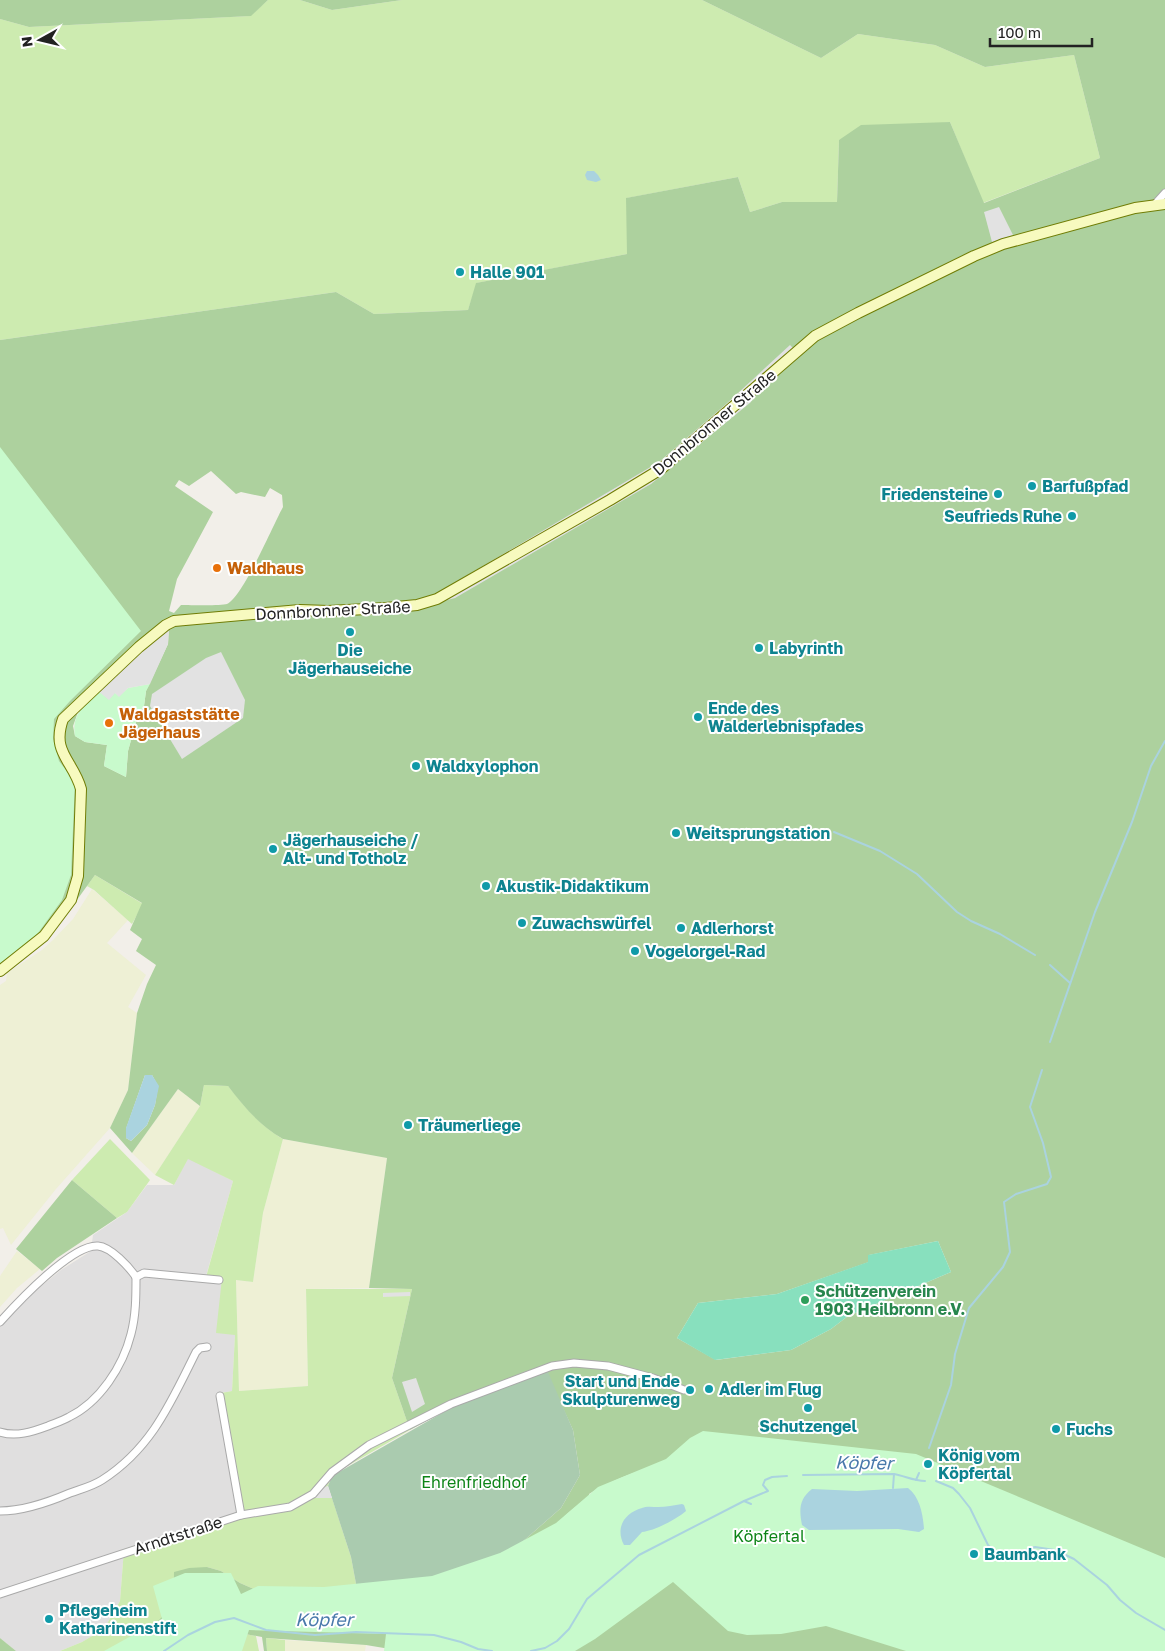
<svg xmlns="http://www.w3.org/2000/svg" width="1165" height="1651" font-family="'Golos Text',sans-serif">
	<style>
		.residential { fill: #e0dfdf }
		.farmland { fill: #eef0d5 }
		.grass { fill: #cdebb0 }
		.forest { fill: #add19e; fill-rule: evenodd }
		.cemetery { fill: #aacbaf }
		.park { fill: #c8facc }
		.pitch { fill: #88e0be }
		.parking { fill: #e2e2e2 }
		.water { fill: #aad3df }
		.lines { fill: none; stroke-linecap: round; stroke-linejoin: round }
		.stream { stroke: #aad3df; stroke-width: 2 }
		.street-casing { stroke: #a9a9a9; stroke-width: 9 }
		.secondary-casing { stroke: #707d05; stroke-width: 12 }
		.street { stroke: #fff; stroke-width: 7 }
		.secondary { stroke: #f7fabf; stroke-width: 10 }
		.culture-dot { fill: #0f9aa8; stroke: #fff; stroke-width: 2 }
		.food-dot { fill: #e8710a; stroke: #fff; stroke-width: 2 }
		.leisure-dot { fill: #2e9e5b; stroke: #fff; stroke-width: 2 }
		.labels { text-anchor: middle; stroke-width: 4; stroke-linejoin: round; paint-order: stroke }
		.culture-label { font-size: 16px; font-weight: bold; fill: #0d838f; stroke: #fff; text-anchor: start }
		.street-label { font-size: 16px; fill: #222; stroke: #fff }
		.food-label { font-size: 16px; font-weight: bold; fill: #c56008; stroke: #fff; text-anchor: start }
		.leisure-label { font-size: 16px; font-weight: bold; fill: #27864d; stroke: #fff; text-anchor: start }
		.park-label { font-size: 16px; fill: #0c8416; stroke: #fff }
		.water-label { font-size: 18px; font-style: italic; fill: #4a7aab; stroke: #fff }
	</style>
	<rect width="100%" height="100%" fill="#f2efe9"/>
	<path class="residential" d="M188,1158l45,23 -27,95 16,2 13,57 -3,56 -16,3 22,119 -114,36 -4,52 -16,28 -22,13 -22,9h-44l-16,-13v-312l39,-38 22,-18 30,-19 2,-16 34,-23 20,-27h27z"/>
	<g class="farmland">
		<path d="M92,889l36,31 -21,23 39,32 -18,32 9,6 -9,77 -18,38 -54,61 -45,56 -8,-17 -3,1v-244l6,-4 1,-8 35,-23 11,-10 20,-21z"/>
		<path d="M178,1089l22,17 -45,69 -23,-22z"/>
		<path d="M283,1139l104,19 -18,130 -63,1 2,97 -69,5 -3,-111 17,2 10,-69z"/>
		<path d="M17,1251l23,18 -23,19 -17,19v-31z"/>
		<path d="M285,1640l81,5 -1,6h-80z"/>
	</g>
	<g class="grass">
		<path d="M268,0h32l32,10 70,-10h300l119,58 37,-24 77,11 50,22 89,-12 26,103 -117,45 -33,-81 -111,18 -2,62h-55l-32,10 -12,-35 -111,21v56l-150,29 -9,27 -94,4 -38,-22 -336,48v-321l29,8 221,-11z"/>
		<path d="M95,875l48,29 -11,20 -38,-34 -7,-4z"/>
		<path d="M204,1085l24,1c18,22 31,39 55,53l-20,74 -10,69 -17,-2 3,111 69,-5 -2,-97h106l-20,89 18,52 -78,45 -4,11 -12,5 -9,7h25l19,59 6,32 -81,10 -36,-16 -19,-12 -14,-4 -33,15 -6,28 -12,15 -44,26h-52l22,-9 22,-13 16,-28 4,-52 114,-36 -22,-119 16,-3 3,-56 -19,-2 6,-55 -16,-1 27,-96 -45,-22 -14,26 -19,-10 45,-69z"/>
		<path d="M110,1139l40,41 -23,32 -10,6 -45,-38z"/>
		<path d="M245,1634l11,2 3,15h-19z"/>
		<path d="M266,1638l19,2v11h-18z"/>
	</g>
	<g class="forest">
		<path d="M0,0h268l-17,16 -222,11 -29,-8z"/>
		<path d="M300,0h102l-70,10z"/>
		<path d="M702,0h463v1651h-763l-36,-6 -100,-7 1,13h-3l-2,-14 -17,-3 -5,17h-128c38,-23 62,-28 62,-79l15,-4 18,-1 14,4 19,12 36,16 17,2 64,-12 70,-9 86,-30 48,-42 19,-33 -7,-45 -26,-57 -46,14 -45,18 -46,25 -18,-52 20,-89 -43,-1 18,-130 -104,-19c-24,-14 -38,-31 -55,-53l-24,-1 -4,21 -22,-17 -46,64 -22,-25 18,-38 9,-77 10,-29 9,-19 -20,-14 6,-12 -12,-9 12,-27 -47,-28 -29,40 -25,28 -41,27v-630l336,-48 38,22 94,-4 8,-27 151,-29 -1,-56 112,-21 12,35 32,-10h55l2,-62 22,-15 89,-3 34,81 116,-45 -26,-103 -89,12 -50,-22 -77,-11 -37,24zM211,471l25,23 5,-2 24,5 5,-9 12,7 1,12c-10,18 -40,90 -56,97 -6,2 -37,1 -46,1l-7,8 -5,-2 8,-32 36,-67 -38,-26 4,-6 10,6zM169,627l-1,17 -22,47 -2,15 -6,9 -10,36 -2,26 -22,-11 3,-21 -22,-3 -10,-6 -2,-10 5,-14 41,-44 35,-31zM145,1075h7l6,11 -3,19 -8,20 -16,16 -5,-3v-9zM938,1241l13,31 -103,44 -17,13 -40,21 -75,10 -39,-22 21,-35 79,-9 92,-32v-7zM698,1459l3,1 5,25 -1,6 -6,3 -30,1 -19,5 -30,15 -8,10 -7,14 -6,9 -12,29 -2,13 -47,28 -22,15 -13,3 -11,1 -21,-4 -41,-9 -17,-22 5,-6 12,-2 15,6 8,-19c17,-7 26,-15 45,-6l2,9c14,-3 32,-7 37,-21l-9,-3 -11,1 -1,-3c9,-9 18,-14 28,-22 15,-13 27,-29 45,-37v-5c31,-19 73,-32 109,-35zM908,1488c12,9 15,27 16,42l-5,2 -21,-3 -89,1 -7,-5c-3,-15 -3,-26 10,-36l45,2zM682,1504l2,1 2,6c-9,8 -32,20 -44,21l-12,13h-6c-9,-17 0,-32 18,-37 4,-2 10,-1 16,-1 8,0 16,-2 24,-3z"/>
		<path d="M72,1180l45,38 -60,40 -15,13 -26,-22z"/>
		<path d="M0,1638l16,13h-16z"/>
	</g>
	<path class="cemetery" d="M548,1372l25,58 7,45 -19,33 -48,42 -86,30 -70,9 -6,-32 -23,-71 4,-10 124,-71 45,-18z"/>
	<g class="park">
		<path d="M0,447l141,184 -71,70 -16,18 -1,20 6,22 16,21 -4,93 -9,25 -29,40 -33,23z"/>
		<path d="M150,684l-4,7 -2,15 -6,9 -10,36 -2,26 -22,-11 3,-21 -22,-3 -10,-6c-4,-21 10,-32 23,-45l17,2 4,3 9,-8z"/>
		<path d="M703,1431l213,23 249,104v93h-259l-80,-25 -45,8 -34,1 -19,-4 -55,-49 -78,57 -20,12h-191l2,-17 -137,-4 -7,21h-138l58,-32 -9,-33 32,-13h46l10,21 17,-8 66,1 108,-11 68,-23 56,-30 42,-36 68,-28 24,-21z"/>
	</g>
	<path class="pitch" d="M938,1241l13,31 -103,44 -17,13 -40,21 -76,10 -38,-22 21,-35 79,-9 91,-32v-7z"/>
	<g class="parking">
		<path d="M999,207l14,28 -21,7 -8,-30z"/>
		<path d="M790,345l3,3 -5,6 -130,113 -42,26 -170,99 3,-6 210,-124 66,-57z"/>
		<path d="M747,398l4,4 -100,82 -196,114 -15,4 164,-95z"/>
		<path d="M169,627l-1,17 -18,40 -22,4 -9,9 -4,-4 -6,7 -11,-9 21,-23z"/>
		<path d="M221,652l24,48 -2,18 -61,41 -32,-53 2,-12 54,-36z"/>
		<path d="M410,1292v4l-27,1v-4z"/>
		<path d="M416,1378l9,26 -13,8 -10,-30z"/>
		<path d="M328,1486l4,12h-26l10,-7z"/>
	</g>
	<g class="water">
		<path d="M587,171h7l4,4 3,5 -5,2 -9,-2 -2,-5z"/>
		<path d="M145,1075h7l7,11 -4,19 -8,20 -16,16 -5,-3v-10z"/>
		<path d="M908,1488c12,9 15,27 16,41l-5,3 -21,-3 -89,1 -7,-5c-3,-15 -3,-26 10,-36l45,2z"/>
		<path d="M682,1504l2,1 2,6c-9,8 -32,20 -44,21l-12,13h-6c-9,-17 0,-32 18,-37 4,-2 11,-1 16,-1 8,0 16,-2 24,-3z"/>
	</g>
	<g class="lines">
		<g class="stream">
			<path d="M834,832l46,19 37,23 40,38 14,9 29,13 35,21"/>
			<path d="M1050,965l20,18"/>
			<path d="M1050,1042l45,-130 37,-90 19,-56 14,-25"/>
			<path d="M929,1448l22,-63 4,-31 14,-46 34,-41 7,-15 -6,-50 12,-8 31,-10 4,-7 -8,-34 -13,-36 12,-37"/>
			<path d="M803,1475l91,-1c11,2 20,7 31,7"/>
			<path d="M916,1480l3,-7"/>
			<path d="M936,1481l17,7 6,6 11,14 18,37 9,8 15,4 10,-2 4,-5 9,-3 20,3 19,9 33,26 13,15 16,13 29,17"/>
			<path d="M893,1488l1,-14"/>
			<path d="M744,1501l7,3"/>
			<path d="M164,1651l24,-16 27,-13 19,-4 32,12 49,5 41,-3 78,3 27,7 17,7 14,2"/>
			<path d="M531,1651l14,-3 12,-7 12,-12 18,-30 52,-44 105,-54 24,-10 -5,-6 2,-5 7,-3 15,-1"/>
		</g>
		<defs>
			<g id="street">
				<path d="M1155,204l10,-11"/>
				<path d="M136,1277l8,-4 75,7"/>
				<path d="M0,1322c17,-19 72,-78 98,-76 13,1 31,21 38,31"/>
				<path d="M220,1396l21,119"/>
				<path d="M0,1432c16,5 32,0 48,-6 7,-3 14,-5 21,-9 31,-15 54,-51 62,-83 5,-19 5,-38 5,-57"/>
				<path d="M0,1511c24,0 49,-9 70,-18 11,-4 23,-7 32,-13 50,-32 69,-78 94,-128l4,-4 7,-1"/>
				<path d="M0,1594l241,-79 49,-8 23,-13 19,-22 37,-27 82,-41 101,-38 22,-3 34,3 45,12 31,12"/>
			</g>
			<path id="secondary" d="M0,971l44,-35 27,-36 7,-24 3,-87c-8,-29 -30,-36 -18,-70l76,-72 27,-22 8,-4 126,-11 28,1 58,-3 31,-3 20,-6 173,-99 51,-31 154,-133 43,-23 116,-57 29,-12 132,-36 30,-4"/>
		</defs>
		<use href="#street" class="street-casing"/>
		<use href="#secondary" class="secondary-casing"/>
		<use href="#street" class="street"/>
		<use href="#secondary" class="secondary"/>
	</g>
	<g class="culture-dot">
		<circle cx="460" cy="272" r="5"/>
		<circle cx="1032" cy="486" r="5"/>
		<circle cx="998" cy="494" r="5"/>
		<circle cx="1072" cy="516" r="5"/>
		<circle cx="350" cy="632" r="5"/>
		<circle cx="759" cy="648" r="5"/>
		<circle cx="698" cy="717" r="5"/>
		<circle cx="416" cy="766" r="5"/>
		<circle cx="676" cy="833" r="5"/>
		<circle cx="273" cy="849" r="5"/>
		<circle cx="486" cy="886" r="5"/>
		<circle cx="522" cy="923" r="5"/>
		<circle cx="681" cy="928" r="5"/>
		<circle cx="635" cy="951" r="5"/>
		<circle cx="408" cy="1125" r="5"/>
		<circle cx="709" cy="1389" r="5"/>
		<circle cx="690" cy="1390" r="5"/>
		<circle cx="808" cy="1408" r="5"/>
		<circle cx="1056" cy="1429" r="5"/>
		<circle cx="928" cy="1464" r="5"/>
		<circle cx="974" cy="1554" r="5"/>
		<circle cx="49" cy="1619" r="5"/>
	</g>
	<g class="food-dot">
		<circle cx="217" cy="568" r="5"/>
		<circle cx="109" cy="723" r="5"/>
	</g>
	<circle class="leisure-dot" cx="805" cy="1300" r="5"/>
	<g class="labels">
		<g class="culture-label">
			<text x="470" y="278">Halle 901</text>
			<text x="1042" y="492">Barfußpfad</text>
			<text x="988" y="500" text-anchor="end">Friedensteine</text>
			<text x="1062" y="522" text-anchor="end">Seufrieds Ruhe</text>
			<text x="769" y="654">Labyrinth</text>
			<text x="350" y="656" text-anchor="middle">Die<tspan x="350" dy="18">Jägerhauseiche</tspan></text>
			<text x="708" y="714">Ende des<tspan x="708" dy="18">Walderlebnispfades</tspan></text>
			<text x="426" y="772">Waldxylophon</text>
			<text x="686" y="839">Weitsprungstation</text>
			<text x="283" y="846">Jägerhauseiche /<tspan x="283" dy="18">Alt- und Totholz</tspan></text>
			<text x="496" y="892">Akustik-Didaktikum</text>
			<text x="532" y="929">Zuwachswürfel</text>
			<text x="691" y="934">Adlerhorst</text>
			<text x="645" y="957">Vogelorgel-Rad</text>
			<text x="418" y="1131">Träumerliege</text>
			<text x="680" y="1387" text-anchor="end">Start und Ende<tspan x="680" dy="18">Skulpturenweg</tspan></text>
			<text x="719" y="1395">Adler im Flug</text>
			<text x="808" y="1432" text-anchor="middle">Schutzengel</text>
			<text x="1066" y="1435">Fuchs</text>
			<text x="938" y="1461">König vom<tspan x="938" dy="18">Köpfertal</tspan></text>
			<text x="984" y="1560">Baumbank</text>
			<text x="59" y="1616">Pflegeheim<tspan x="59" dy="18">Katharinenstift</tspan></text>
		</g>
		<g class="street-label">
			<text transform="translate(714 422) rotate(-40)" y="6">Donnbronner Straße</text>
			<text transform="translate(333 610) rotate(-3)" y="6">Donnbronner Straße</text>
			<text transform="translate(178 1535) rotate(-18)" y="6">Arndtstraße</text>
		</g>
		<g class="food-label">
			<text x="227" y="574">Waldhaus</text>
			<text x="119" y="720">Waldgaststätte<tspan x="119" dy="18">Jägerhaus</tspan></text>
		</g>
		<g class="leisure-label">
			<text x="815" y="1297">Schützenverein<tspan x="815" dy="18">1903 Heilbronn e.V.</tspan></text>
		</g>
		<g class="park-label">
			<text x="474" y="1488">Ehrenfriedhof</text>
			<text x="769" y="1542">Köpfertal</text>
		</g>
		<g class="water-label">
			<text transform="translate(864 1463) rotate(1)" y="6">Köpfer</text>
			<text x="324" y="1626">Köpfer</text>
		</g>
	</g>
	<g transform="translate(40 40) rotate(262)" stroke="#ffffff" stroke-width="4" paint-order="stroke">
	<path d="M0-4L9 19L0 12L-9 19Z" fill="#222222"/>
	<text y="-8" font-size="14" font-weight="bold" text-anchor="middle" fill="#222222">N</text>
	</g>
	<path d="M990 38v8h102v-8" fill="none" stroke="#222222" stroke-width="2.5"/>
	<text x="998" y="38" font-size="15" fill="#222222" stroke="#ffffff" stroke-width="4" paint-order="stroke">100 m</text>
</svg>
